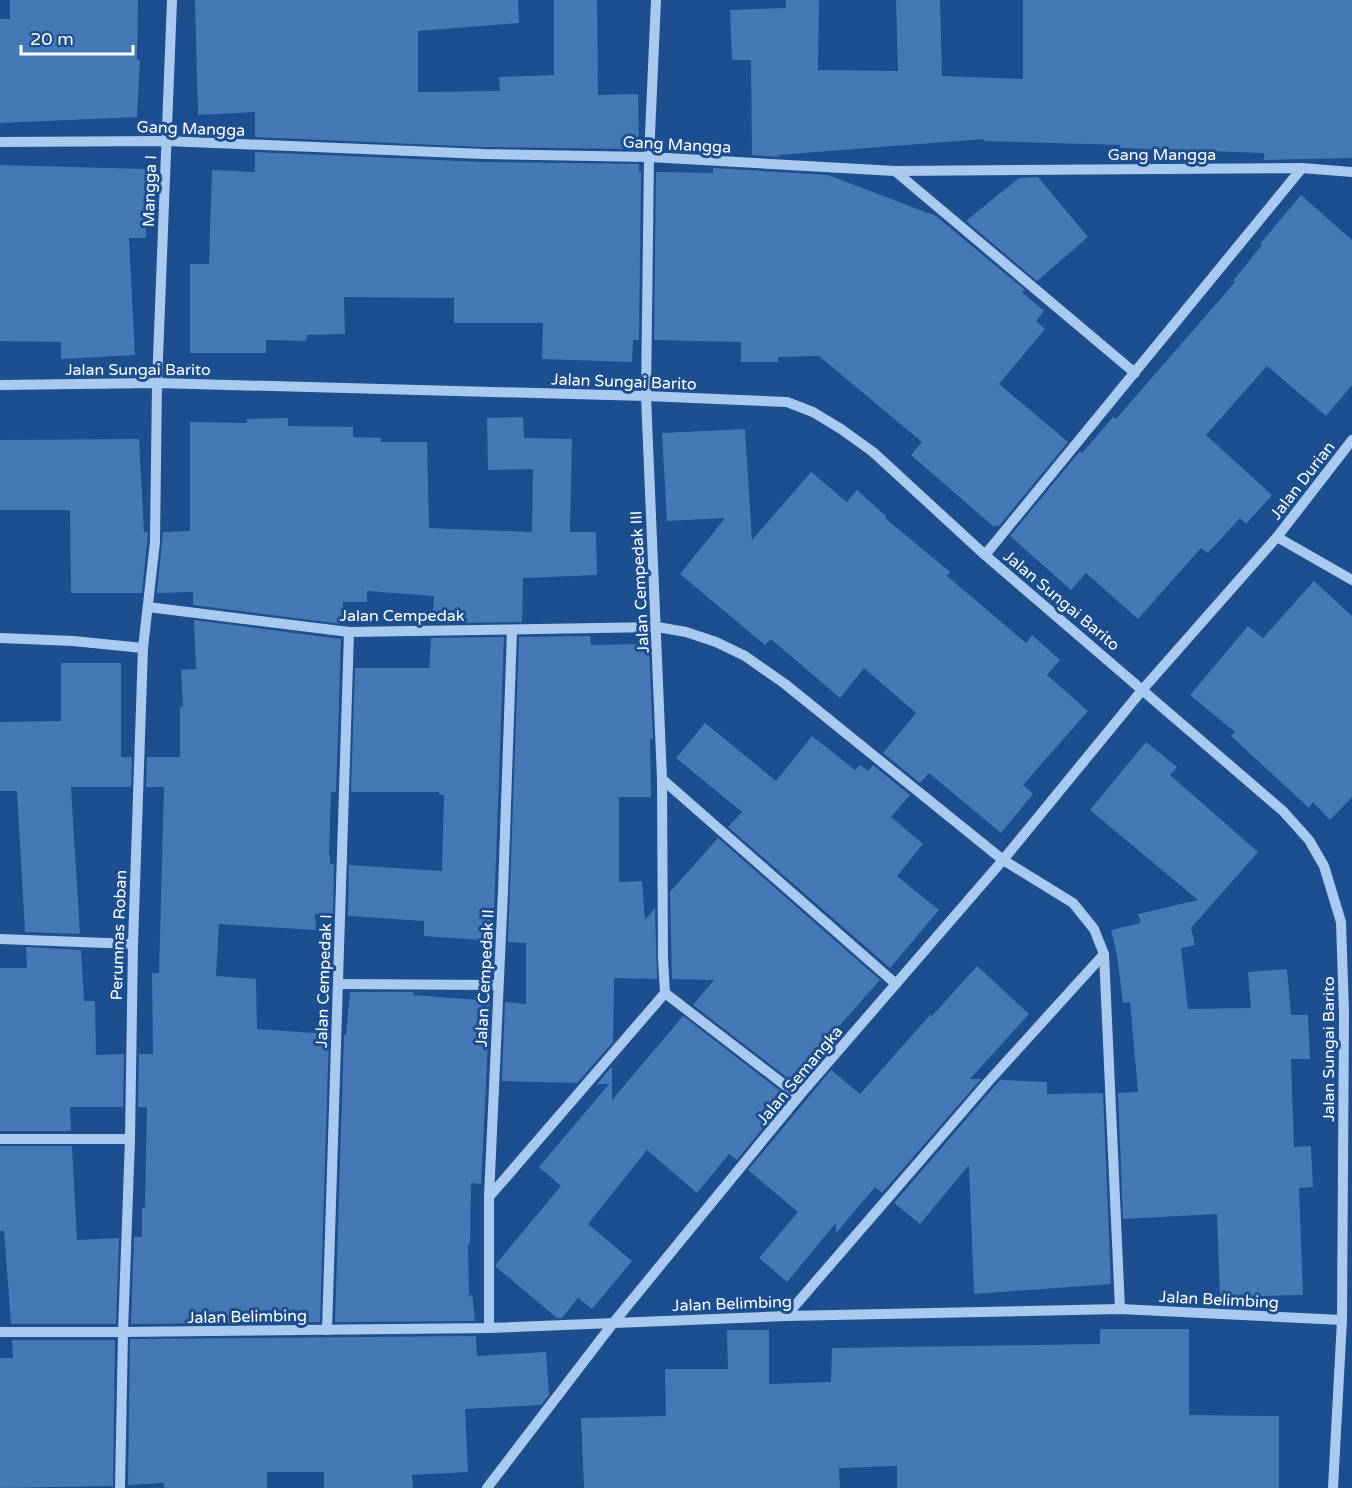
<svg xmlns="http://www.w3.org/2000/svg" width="1352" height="1488" font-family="'Varela Round',sans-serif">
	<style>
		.building { fill: #4478b7 }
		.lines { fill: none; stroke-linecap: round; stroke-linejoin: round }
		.minor { stroke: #a9c9ee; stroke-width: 10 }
		.labels { text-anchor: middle; stroke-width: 6; stroke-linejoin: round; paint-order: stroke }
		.street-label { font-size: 16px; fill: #fff; stroke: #1b4f8f }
	</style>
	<rect width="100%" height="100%" fill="#1b4f8f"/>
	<g class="building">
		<path d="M10,0h128l-1,60h3l-3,57 -137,6v-104h10z"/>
		<path d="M195,0h323l1,23 -101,8v61l82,-1 -1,-14 55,-2v-75h43l1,95 40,-1 1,55 -155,-2 -229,-10v-25l-57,3z"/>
		<path d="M786,0h33l-1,70 80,1 -2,-71h44l2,76 81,3v-79h329v158l-88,2v-7l-144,-5v-3l-136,-4v-2l-207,16 4,2 -29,-2 -1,-95h-19l-2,-50 56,-2z"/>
		<path d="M255,152l229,10 155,2v8h2l-2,168h-6l-1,22 -90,-3 1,-36h-89v-25l-110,-1 1,37 -38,1 -1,6 -40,-1v13h-76v-89h19l3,-94 43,2z"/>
		<path d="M0,165l145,4 1,69h-17l6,117 -74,4v-17l-61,-1z"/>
		<path d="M713,168l115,7 108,41 89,74 -3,2 22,19 -8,10 9,8 -46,55 69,58 -69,84 -2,-1 -3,2 -83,-72 11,-13 -103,-86 -41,1v5h-37v-20l-87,-2 2,-168 57,1z"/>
		<path d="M1038,177l50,60 -51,44 -71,-60 53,-43z"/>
		<path d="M1301,195l51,45v145l-26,31 -59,-50 -61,69 66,60 -26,29 -6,-6 -32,35 -7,-5 -63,71 -52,-46 -15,17 -61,-54 70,-85 2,2 31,-36 3,2 119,-137 -2,-1 29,-36 -2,-1z"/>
		<path d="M523,417l1,21 48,1 -2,93h26l1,43 -74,3 -1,44 -90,1 2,-27 -67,-5v11h-24l-1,22 -149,-19v-13l-36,1 6,-61 27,-1v-109l57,1v-4l41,-1v8l65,1v10l28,1v4h46l2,86 103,4 1,-63 -45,1 -1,-52z"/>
		<path d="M745,429l7,111 59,-68 36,30 10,-12 29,26 -1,2 65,54 -3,4 79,67 6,-8 28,25 -13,15 41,36 -65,74 10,9 -32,39 -72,-60 -9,10 -37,-30 33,-40 -52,-45 -24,30 -69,-59 -6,6 -85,-71 45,-56 -58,3 -5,-88z"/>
		<path d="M139,439l5,93h4l-6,61h-71l-1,-83h-70v-70z"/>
		<path d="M1314,581l38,35v181l-22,23 -17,-18 -4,6 -78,-72 4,-4 -45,-37 58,-69 15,12z"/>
		<path d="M194,620l147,19 -5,153h-5l-2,63 1,1v8h4l-1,51 -18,-1 1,16 -97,-6 -3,52 40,3 1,50 72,5 -9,288 -189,2 3,-87h8v-29h3l2,-101h-9l1,-53h14l-1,-81h7l5,-186h-18l1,-30h33v-50h3l-2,-37 15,-1z"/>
		<path d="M590,636l1,9 58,-1 4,96 -3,-2 1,59h-32v85l23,-1 3,39 10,-12 2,71 -43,-1 -1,64 -36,41 -75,-2 3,-79 21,2v-61l-18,-1 11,-305z"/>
		<path d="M504,637l-11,304 -69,-5v-15l-76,-5 1,-51 93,6 2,-76h-5v-3h-88l4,-124h74l2,-30z"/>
		<path d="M61,663h60v94h11l-1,30h-60l9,147 -55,-2 -8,-141h-17v-69l61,-1z"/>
		<path d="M705,723l71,58 36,-45 43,34 5,-5 8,6 5,-6 37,30 -19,22 32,27 -26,32 42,34 -49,58 -162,-141 14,-15 -66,-54z"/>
		<path d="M1146,742l31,25 -7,8 88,77 -67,76 4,17 -14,3 7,61 63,-1 -3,-36 39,-3 4,46h17l2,44h-19l3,88 17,-1 2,41 -14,1 4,107 -83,2 -3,-83 -94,5 -5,-126 20,-1 -8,-90 -7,1 -6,-48 -6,-25 30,-7 -3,-9 60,-14 -108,-90z"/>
		<path d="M718,838l162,142 -62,70 4,3 -5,6 3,2 -22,25 -105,-81 21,-25 -42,-1 -2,-87z"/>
		<path d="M26,947l55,3 3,51h11l1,54 28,-1 -1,53h-53l1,24h-71v-163h27z"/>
		<path d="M977,966l52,48 -59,65h11l-99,114 -7,-6 -39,46v-10l-49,59 -28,-24 39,-46 -50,-42 83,-100 29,24 70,-79 2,1z"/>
		<path d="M350,992h64l-1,3 77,6 -9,183 -10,-1 -1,62 -2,-2 1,54 3,-3 3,27 -140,1 9,-287h2z"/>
		<path d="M683,1016l105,81 -51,63 -8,-6 -32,39 -50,-43 -59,74 44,37 -40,48 -14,-11 -16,20h-5l-61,-51v-3l65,-78 -22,-19 70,-83h-12l15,-18v34z"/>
		<path d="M1000,1080l47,2v12l56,-1 8,191 -137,10 -5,-129 -49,59 -26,-21z"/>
		<path d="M0,1146h72l5,94 42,-2 -3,86h-105l-7,-93h-4z"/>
		<path d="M1100,1329h89v86l90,1v72h-382v-22l-58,2 1,20h-256l-3,-70 85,-2 -1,-47h63l-1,-39h42v54l62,-2 1,-34 268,-4z"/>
		<path d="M476,1336l1,20 69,-4 3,43 -8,10 -76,4 3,63 -56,3 1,13h-89v-16h-57v16h-103v-5l-36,2 2,-146z"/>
		<path d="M12,1340h103l-2,146 -113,2v-130h13z"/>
	</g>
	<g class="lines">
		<g class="minor">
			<path d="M656,0l-7,157 -3,239 16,383 1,180 2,34 134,103"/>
			<path d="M0,142l166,-1 318,13 165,3 246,14 407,-3 50,4"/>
			<path d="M895,171l240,202"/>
			<path d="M0,385l157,-2 489,13 141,6 26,10 28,17 32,23 112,103 298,256 26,29 15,26 17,56 3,91 -2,307 -9,168"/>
			<path d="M1277,537l75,43"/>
			<path d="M985,555l317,-387"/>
			<path d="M148,607l201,25 308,-5 29,5 30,10 29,14 40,28 218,176 70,43 21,26 10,25 16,355"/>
			<path d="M0,638l73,3 70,7"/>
			<path d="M662,779l234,205"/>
			<path d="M0,939l133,5"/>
			<path d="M338,984l160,1"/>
			<path d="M0,1139h130"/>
			<path d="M489,1197l176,-204"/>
			<path d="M786,1316l202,-234 116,-128"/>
			<path d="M489,1328v-131l14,-306 9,-261"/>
			<path d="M327,1330l22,-698"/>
			<path d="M0,1332h123l366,-4 297,-12 334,-7 222,11"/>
			<path d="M120,1488l3,-156 7,-193 3,-195 10,-296 12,-106 2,-159 15,-383"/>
			<path d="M487,1488l127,-166 185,-226 204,-236 140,-171 134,-152 75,-97"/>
		</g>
	</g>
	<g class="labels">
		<g class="street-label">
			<text transform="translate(191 128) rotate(2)" y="6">Gang Mangga</text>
			<text transform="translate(677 144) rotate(3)" y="6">Gang Mangga</text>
			<text x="1162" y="160">Gang Mangga</text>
			<text transform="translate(149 191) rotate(-88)" y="6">Mangga I</text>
			<text x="138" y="375">Jalan Sungai Barito</text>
			<text transform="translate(624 381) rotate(2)" y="6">Jalan Sungai Barito</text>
			<text transform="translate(1302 480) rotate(-52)" y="6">Jalan Durian</text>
			<text transform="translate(639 582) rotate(-93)" y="6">Jalan Cempedak III</text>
			<text transform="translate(1062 600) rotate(40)" y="6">Jalan Sungai Barito</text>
			<text x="402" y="621">Jalan Cempedak</text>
			<text transform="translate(118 935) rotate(-88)" y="6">Perumnas Roban</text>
			<text transform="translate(484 978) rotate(-87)" y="6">Jalan Cempedak II</text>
			<text transform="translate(323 981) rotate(-88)" y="6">Jalan Cempedak I</text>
			<text transform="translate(1328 1049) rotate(-90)" y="6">Jalan Sungai Barito</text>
			<text transform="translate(799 1075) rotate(-50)" y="6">Jalan Semangka</text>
			<text transform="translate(1219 1299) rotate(3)" y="6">Jalan Belimbing</text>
			<text transform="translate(732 1303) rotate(-2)" y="6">Jalan Belimbing</text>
			<text transform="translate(247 1316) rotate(-1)" y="6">Jalan Belimbing</text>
		</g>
	</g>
	<path d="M21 45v9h112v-9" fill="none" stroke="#ffffff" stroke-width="3"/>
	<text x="30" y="45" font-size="18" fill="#ffffff" stroke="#1b4f8f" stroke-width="4.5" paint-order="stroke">20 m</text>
</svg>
